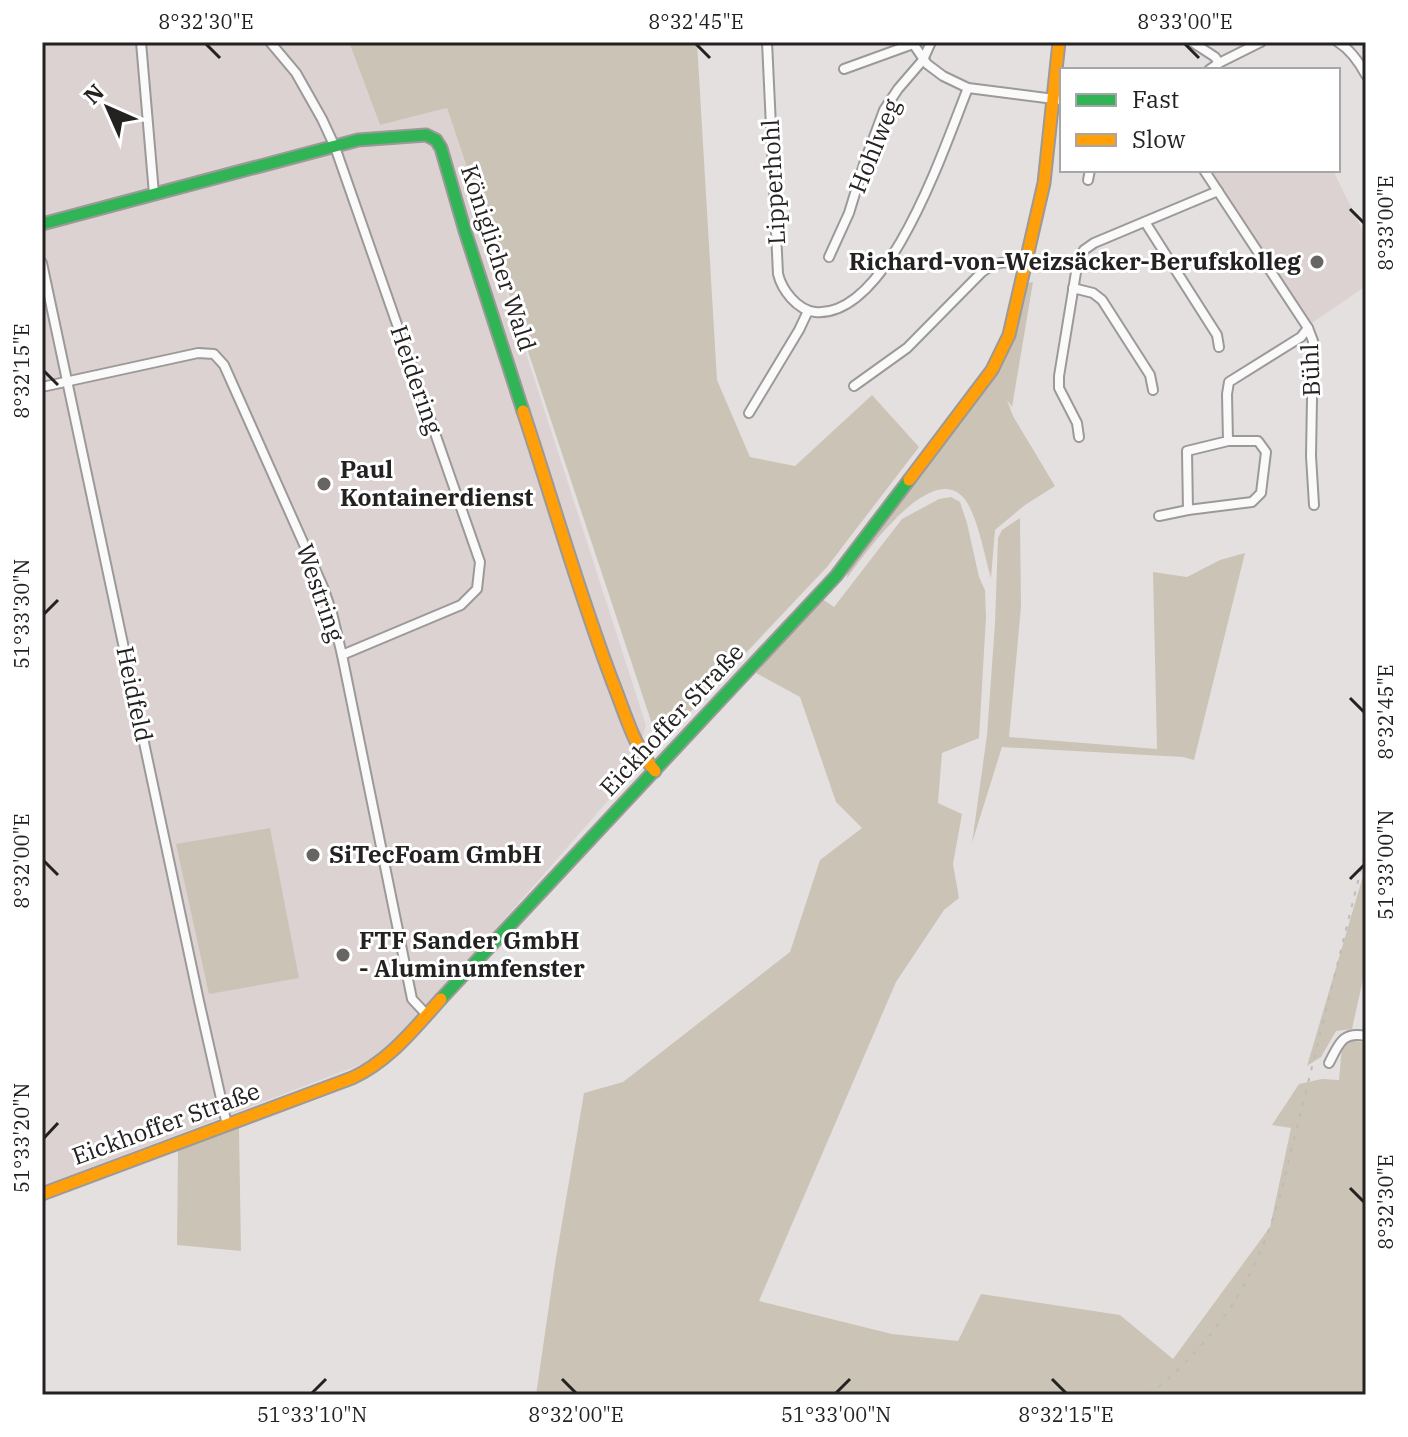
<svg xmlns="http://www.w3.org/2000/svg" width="1408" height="1437" font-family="'IBM Plex Serif',serif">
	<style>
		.built { fill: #dcd2d1 }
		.green { fill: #cbc4b6 }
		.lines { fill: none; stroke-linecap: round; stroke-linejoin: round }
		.street-casing { stroke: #9c9999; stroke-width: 12 }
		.fast-casing { stroke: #9c9999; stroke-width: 15 }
		.slow-casing { stroke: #9c9999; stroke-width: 15 }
		.street { stroke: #fbfafa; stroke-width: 8 }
		.fast { stroke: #30b455; stroke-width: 11 }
		.slow { stroke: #ff9f0a; stroke-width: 11 }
		.rail { stroke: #bcbbbb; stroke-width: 2; stroke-dasharray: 4 8; stroke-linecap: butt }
		.ticks { fill: none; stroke: #242121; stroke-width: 3 }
		.poi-dot { fill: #676464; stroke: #fff; stroke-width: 3 }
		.labels { text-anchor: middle; stroke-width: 6; stroke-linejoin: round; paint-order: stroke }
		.street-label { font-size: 24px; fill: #242121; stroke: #fff }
		.poi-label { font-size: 24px; font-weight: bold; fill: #242121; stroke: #fff; text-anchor: start }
		.neatline { fill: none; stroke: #242121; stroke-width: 3 }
		.ticks-label { font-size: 20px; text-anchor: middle; fill: #242121 }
	</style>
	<rect width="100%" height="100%" fill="#e4e0e0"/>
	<g class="built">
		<path d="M42,42h307l31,83 67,-17 199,617 -13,47 -179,205 -76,81 -336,128z"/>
		<path d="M1211,170h122l33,68v48l-57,39z"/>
	</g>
	<g class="green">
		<path d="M349,42h348l20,338 33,77 45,9 77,-71 47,52 -92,120 -168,178 -212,-637 -67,17z"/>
		<path d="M1033,282l-21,125 -5,-7 6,16 42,70 -30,19 -30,25 -4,48c-7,-23 -12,-57 -25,-77 -32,-46 -102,54 -119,77l1,-11 76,-96 74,-100 16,-36 14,-52z"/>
		<path d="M951,497l9,5 7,21 12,54 6,13 1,27 -7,121 -37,15 -4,50 24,11 -9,50 6,34 -15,12 -48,72 -137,319 133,33 66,7 23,-47 139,21 53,44 97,-132 21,-99 -19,-3 27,-41 23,-5 17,1 3,-34 8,-6 16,3v352h-830l19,-131 29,-171 39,-11 167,-130 30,-92 42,-32 -26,-26 -36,-105 -44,-24 65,-75 13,9 68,-88 37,-20z"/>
		<path d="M1020,518l1,89 -12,130 148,12 -4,-177 34,5 33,-17 25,-7 -51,207 -11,-3 -181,-10 -30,96 15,-108 8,-112 3,-85 4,-8z"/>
		<path d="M270,828l29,150 -90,16 -33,-150z"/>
		<path d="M1366,866v100l-14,63 -16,2 -15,26 -14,9z"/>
		<path d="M239,1128l2,123 -64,-6 1,-94 3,-4z"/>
	</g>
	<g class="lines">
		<defs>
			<g id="street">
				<path d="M141,42l13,152"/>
				<path d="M270,42l26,31 26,46 13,28 145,415 -3,27 -16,16 -119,50"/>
				<path d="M767,42l11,232c4,16 19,36 37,38 74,7 130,-168 153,-224"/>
				<path d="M912,42l15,22 16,12 25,12 94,12"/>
				<path d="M1192,42l23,15 4,6"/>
				<path d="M1338,42c13,8 21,20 28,33"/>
				<path d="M844,69l69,-25"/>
				<path d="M1209,70l10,-7 42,-21"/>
				<path d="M1204,170l104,158 5,13 -2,115 3,49"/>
				<path d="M1088,180l2,-10"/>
				<path d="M1145,222l72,113 2,12"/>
				<path d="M829,257l20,-44 15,-49 20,-54 14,-21 25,-29 8,-18"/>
				<path d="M42,263l157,738 28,124"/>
				<path d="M1073,288l20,5 9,7 48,75 3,15"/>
				<path d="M854,386l53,-38 75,-76c16,-12 26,-10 45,-10"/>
				<path d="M42,387l156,-34 16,1 10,11 99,222 9,26 10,42 70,344 15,16"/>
				<path d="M749,413l50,-83 9,-19"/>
				<path d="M1079,437l-2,-14 -18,-35v-12l19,-116 6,-10 10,-7 124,-52"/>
				<path d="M1228,441h30l8,11 -5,41 -9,9 -64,8 -1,-59 41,-10 -1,-47 2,-12 72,-45 7,-9"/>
				<path d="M1159,516l29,-6"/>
				<path d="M1329,1063c10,-19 13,-32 37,-27"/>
			</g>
			<g id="fast">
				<path d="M42,224l316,-84 68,-5 10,5 5,8 24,83 58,180"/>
				<path d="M441,999l395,-423 73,-96"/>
			</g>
			<g id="slow">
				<path d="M523,411c30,90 56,183 90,272 12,30 21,64 42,88"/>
				<path d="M909,480l83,-110 17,-35 35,-152 15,-141"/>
				<path d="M42,1194l310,-116c37,-17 62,-49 89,-79"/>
			</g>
		</defs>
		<use href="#street" class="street-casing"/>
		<use href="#fast" class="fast-casing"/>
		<use href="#slow" class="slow-casing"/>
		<use href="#street" class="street"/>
		<use href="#fast" class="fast"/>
		<use href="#slow" class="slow"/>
		<path class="rail" d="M1149,1395c69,-56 106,-114 131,-199l86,-347"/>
	</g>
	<path class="ticks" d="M206,44l14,14M696,44l14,14M1185,44l14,14M1350,209l14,14M44,371l14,14M44,614l14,-14M1350,698l14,14M44,861l14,14M1350,879l14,-14M44,1138l14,-15M1350,1188l14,14M562,1379l14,14M1052,1379l14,14M312,1393l14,-14M836,1393l14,-14"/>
	<g class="poi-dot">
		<circle cx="1317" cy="262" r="8"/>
		<circle cx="324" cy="484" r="8"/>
		<circle cx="313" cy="855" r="8"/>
		<circle cx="343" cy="955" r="8"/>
	</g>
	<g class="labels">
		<g class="street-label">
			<text transform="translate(875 146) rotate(-68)" y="8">Hohlweg</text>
			<text transform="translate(774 182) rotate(-93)" y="8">Lipperhohl</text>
			<text transform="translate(498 258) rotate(72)" y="8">Königlicher Wald</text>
			<text transform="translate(1311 370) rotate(-92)" y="8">Bühl</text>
			<text transform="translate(416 380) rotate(71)" y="8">Heidering</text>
			<text transform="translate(320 593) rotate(71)" y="8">Westring</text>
			<text transform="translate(134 694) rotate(78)" y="8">Heidfeld</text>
			<text transform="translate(672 720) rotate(-47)" y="8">Eickhoffer Straße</text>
			<text transform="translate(166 1124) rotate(-20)" y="8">Eickhoffer Straße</text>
		</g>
		<g class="poi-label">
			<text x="1301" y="270" text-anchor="end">Richard-von-Weizsäcker-Berufskolleg</text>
			<text x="340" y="478">Paul<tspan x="340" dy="28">Kontainerdienst</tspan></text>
			<text x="329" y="863">SiTecFoam GmbH</text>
			<text x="359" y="949">FTF Sander GmbH<tspan x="359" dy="28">- Aluminumfenster</tspan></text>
		</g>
	</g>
	<rect width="1408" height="1437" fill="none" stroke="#ffffff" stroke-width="88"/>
	<rect x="1060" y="68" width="280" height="104" fill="#ffffff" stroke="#a7a6a6" stroke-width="2"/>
	<rect x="1076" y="94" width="40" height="12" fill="#30b455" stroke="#a7a6a6" stroke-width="2"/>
	<text x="1132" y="108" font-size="24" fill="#242121">Fast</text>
	<rect x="1076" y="134" width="40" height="12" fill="#ff9f0a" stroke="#a7a6a6" stroke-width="2"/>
	<text x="1132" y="148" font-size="24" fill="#242121">Slow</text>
	<g transform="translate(108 108) rotate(315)" stroke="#ffffff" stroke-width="6" paint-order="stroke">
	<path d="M0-6L14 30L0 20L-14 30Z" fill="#242121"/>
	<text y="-12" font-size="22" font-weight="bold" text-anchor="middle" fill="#242121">N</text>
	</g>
	<rect x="44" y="44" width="1320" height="1349" class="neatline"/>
	<g class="ticks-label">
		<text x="206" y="29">8°32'30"E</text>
		<text x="696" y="29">8°32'45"E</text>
		<text x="1185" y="29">8°33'00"E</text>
		<text transform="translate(1386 223) rotate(-90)" y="7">8°33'00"E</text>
		<text transform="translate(22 371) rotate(-90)" y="7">8°32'15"E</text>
		<text transform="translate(22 614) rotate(-90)" y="7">51°33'30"N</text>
		<text transform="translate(1386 712) rotate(-90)" y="7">8°32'45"E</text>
		<text transform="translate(22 861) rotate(-90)" y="7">8°32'00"E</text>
		<text transform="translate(1386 865) rotate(-90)" y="7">51°33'00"N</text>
		<text transform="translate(22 1138) rotate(-90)" y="7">51°33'20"N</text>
		<text transform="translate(1386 1202) rotate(-90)" y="7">8°32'30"E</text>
		<text x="312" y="1422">51°33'10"N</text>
		<text x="576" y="1422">8°32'00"E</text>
		<text x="836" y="1422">51°33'00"N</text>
		<text x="1066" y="1422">8°32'15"E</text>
	</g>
</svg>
